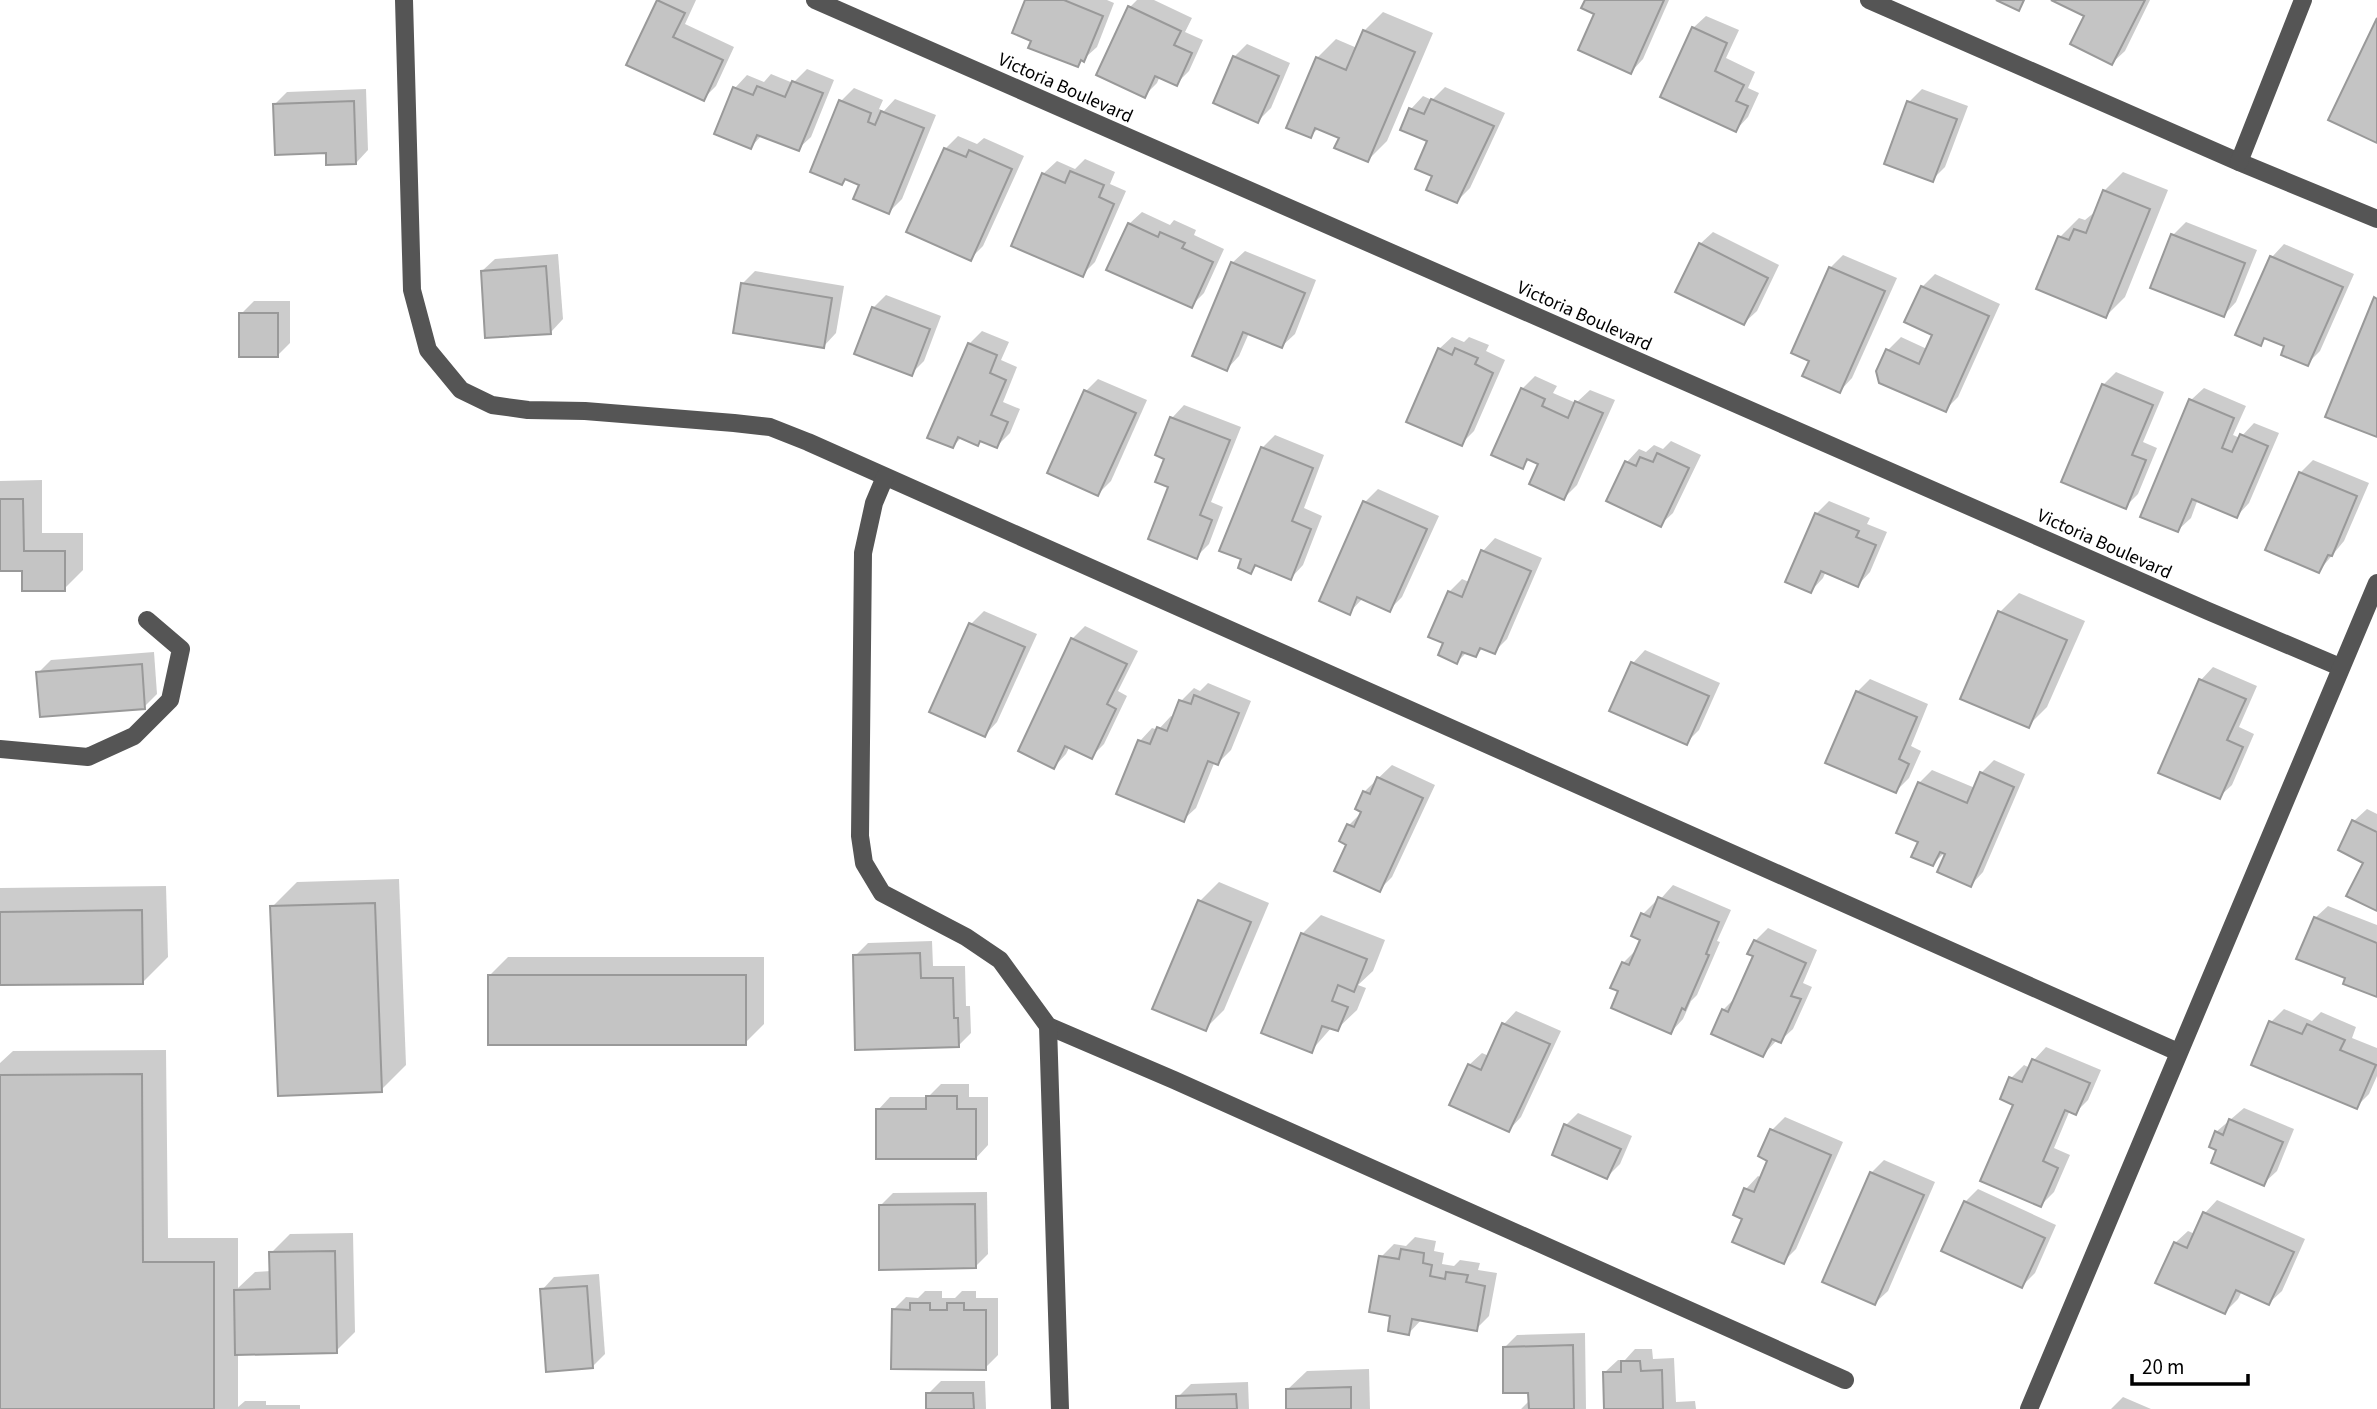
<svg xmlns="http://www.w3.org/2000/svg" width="2377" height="1409" font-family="'Source Sans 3',sans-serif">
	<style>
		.shadow { fill: #0003 }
		.building { fill: #c4c4c4; stroke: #999; stroke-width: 2 }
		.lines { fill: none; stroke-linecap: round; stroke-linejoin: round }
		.minor { stroke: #555; stroke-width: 18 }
		.labels { text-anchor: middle; stroke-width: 7; stroke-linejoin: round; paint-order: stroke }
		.street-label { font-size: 19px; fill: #000; stroke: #fff }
	</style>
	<rect width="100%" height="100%" fill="#fff"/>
	<g class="shadow">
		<path d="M659,0h37l-11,24 49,23 -18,39 -13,13 -74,-34z"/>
		<path d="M1027,0h80l7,3 -17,44 -20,18 -44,-25z"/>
		<path d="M1137,0h17l38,18 -7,14 18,8 -14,31 -13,13 -16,-8 -3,7 -13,13 -14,-89z"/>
		<path d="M1587,0h82l-26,59 -12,13z"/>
		<path d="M2055,0h95l-25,51 -13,12 -26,-47z"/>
		<path d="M1383,12l50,21 -46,108 -19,19 -27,-23 -22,-9 -9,8 7,-78 19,-19 21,9 7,-17z"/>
		<path d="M1706,16l33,14 -13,28 29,14 -7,16 11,5 -11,24 -12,13 -43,-102z"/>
		<path d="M1247,44l43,19 -19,45 -13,13 -24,-64z"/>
		<path d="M807,69l27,11 -23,57 -13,12 -36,-14 -11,12 -16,-59 12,-13 17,7 7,-8 22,9z"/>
		<path d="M1445,87l60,26 -35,75 -13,13 -28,-61 -27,-11 9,-20 12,-13 9,4z"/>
		<path d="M854,88l29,12 -4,9 5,2 11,-12 41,16 -34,84 -13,13 -28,-28 -14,-6 -5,5 -1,-82z"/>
		<path d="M366,89l2,61 -12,13 -81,-59 12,-12z"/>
		<path d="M1922,89l46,17 -23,61 -13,13 -23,-78z"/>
		<path d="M958,136l19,8 7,-6 40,18 -41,90 -13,13 -25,-110z"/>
		<path d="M1085,159l30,13 -5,12 16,7 -31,71 -13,13 -69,-30 31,-72 13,-12 18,8z"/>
		<path d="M2123,172l45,18 -43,107 -19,19 -68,-28 22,-51 19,-19 6,2 11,-9 8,-20z"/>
		<path d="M1142,212l28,13 4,-5 22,10 -2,5 30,14 -20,44 -13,13 -62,-82z"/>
		<path d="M2186,222l71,28 -21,52 -12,13 -72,-28 21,-52z"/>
		<path d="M1713,232l66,33 -22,46 -13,12 -44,-79z"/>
		<path d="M2284,244l70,30 -34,77 -13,13 -21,-18 -19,-9 -7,7 12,-87z"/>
		<path d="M1245,251l71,29 -21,54 -13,12 -33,-13 -10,23 -12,13 5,-106z"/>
		<path d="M558,254l5,65 -12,13 -69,-61 13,-12z"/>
		<path d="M1843,255l54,23 -45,100 -12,13 -28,-31 18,-92z"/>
		<path d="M755,271l89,15 -8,47 -12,13 -82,-62z"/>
		<path d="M1935,274l65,30 -42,93 -13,13 -57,-60 13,-13 26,12 8,-15 -13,-47z"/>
		<path d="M886,295l55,21 -17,45 -13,13 -38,-66z"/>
		<path d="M254,301h36v42l-13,13 -36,-42z"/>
		<path d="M982,331l27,11 -8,18 16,7 -14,35 17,7 -10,24 -13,13 -15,-7 -4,5 -16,-7 -9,9 16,-102z"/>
		<path d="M1452,337l12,5 5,-5 20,8 -3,6 19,9 -31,71 -13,13 -22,-95z"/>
		<path d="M2116,372l48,20 -21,50 14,6 -19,46 -13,13 -22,-122z"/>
		<path d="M1535,376l22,10 -4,7 23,10 14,-13 25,10 -38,85 -13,13 -23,-35 -11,-4 -8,8v-78z"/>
		<path d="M1098,379l49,21 -36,81 -13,13 -12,-103z"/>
		<path d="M2204,388l42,18 -13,29 7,3 14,-15 25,10 -30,70 -12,13 -39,-17 -7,19 -13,12 13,-130z"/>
		<path d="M1184,405l57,22 -30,75 12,5 -14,37 -13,13 -25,-71 -4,-28 -10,-4 15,-36z"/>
		<path d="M1275,435l49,20 -20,53 18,8 -19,49 -12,13 -33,-14 -7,8 11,-124z"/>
		<path d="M1671,441l30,14 -28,58 -13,12 -33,-63 12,-13 7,3 8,-7 9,4z"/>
		<path d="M2313,460l56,23 -25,58 -25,30 -19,-98z"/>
		<path d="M42,480v53h41v37l-19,19 -40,-20h-24v-88z"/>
		<path d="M1378,489l61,27 -37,81 -13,13 -26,-12 -14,15 -28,-13 44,-98z"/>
		<path d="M1829,501l41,17 -3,6 20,8 -17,40 -12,13 -32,-14 -3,7 -12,13 5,-77z"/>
		<path d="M1495,538l47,20 -35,81 -13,13 -10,-5 -8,8 -9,-3 -10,10 -12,-20 4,-50 13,-13 7,3 14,-31z"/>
		<path d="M2019,593l66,28 -38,86 -19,19 -28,-114z"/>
		<path d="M984,611l53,23 -40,88 -12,13 -14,-111z"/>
		<path d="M1085,626l53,25 -20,40 9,5 -23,48 -13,13 -21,-11 -4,8 -12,13 -34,-17 52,-111z"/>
		<path d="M1645,650l75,33 -21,47 -13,13 -53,-80z"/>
		<path d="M154,652l3,42 -13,13 -106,-34 13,-13z"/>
		<path d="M2213,667l44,19 -18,41 15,7 -22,51 -13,12 -18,-117z"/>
		<path d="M1870,679l58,25 -17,42 10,5 -12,27 -13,13 -39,-99z"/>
		<path d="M1208,683l43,18 -20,49 -13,13 -3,-2 -19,47 -13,12 -65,-27 22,-52 12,-13 6,2 13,-14 3,1 7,-16 13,-13 6,3z"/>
		<path d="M1994,760l31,14 -42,98 -12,13 -22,-37 -16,16 -14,-81 13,-13 43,18 6,-15z"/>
		<path d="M1392,765l43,20 -43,92 -13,13 -31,-46 1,-19 14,-14 -6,-3 7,-16z"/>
		<path d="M2367,809l10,5v95l-23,-88z"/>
		<path d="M399,879l7,186 -25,25 -109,-183 25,-25z"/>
		<path d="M1219,882l50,21 -45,107 -19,19 -5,-128z"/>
		<path d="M1673,885l58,25 -14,31 3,1 -23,53 -6,6 -8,18 -12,13 -50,-43 2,-26 13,-13 6,-11 -9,-3 10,-22 13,-13 2,1z"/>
		<path d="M166,886l2,71 -25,25 -143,2v-96z"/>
		<path d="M2328,906l49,19v70l-62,-77z"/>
		<path d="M1321,915l64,25 -12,31 -15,14 8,3 -9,22 -20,19 -5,-2 -21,24 -9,-117z"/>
		<path d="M1768,928l49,22 -14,33 9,4 -19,42 -13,12 -3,-1 -14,15 -40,-45 13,-13 19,-42v-14z"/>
		<path d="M932,941l1,25h32l1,40h4l1,27 -13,13 -103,-90 13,-13z"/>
		<path d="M508,957h256v67l-19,19 -256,-67z"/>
		<path d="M2284,1009l28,12 9,-9 35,15 -4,11 25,10v28l-8,18 -13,13 -103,-43 18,-42z"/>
		<path d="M1516,1011l45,20 -40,86 -12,13 -40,-65 13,-12 7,3 15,-32z"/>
		<path d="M2046,1047l55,23 -13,30 -13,13 -5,-3 -16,38 16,7 -16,37 -13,13 -30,-127 13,-13 6,3 4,-8z"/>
		<path d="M166,1050l2,188h70v50l17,-16 16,-1v-18l19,-19 63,-1 2,99 -19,19 -98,2v54l7,-6h21v4h34v4h-300v-346l13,-12z"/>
		<path d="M941,1084h28v13h19v48l-12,13 -98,-48 12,-13h38z"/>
		<path d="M2244,1108l50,21 -17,42 -13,12 -46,-34 -2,-17z"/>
		<path d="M1578,1113l54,23 -12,28 -13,13 -41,-52z"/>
		<path d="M1785,1117l58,25 -47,107 -13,13 -37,-73 12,-13 4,2 8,-18 2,-30z"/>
		<path d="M1884,1160l51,22 -47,109 -13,12 -51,-22 48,-109z"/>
		<path d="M1978,1189l78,36 -21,48 -13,13 -57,-84z"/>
		<path d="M987,1192l1,62 -13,13 -94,-62 12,-12z"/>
		<path d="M2217,1200l88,39 -23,52 -13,12 -27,-12 -4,8 -13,13 -50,-69 13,-12 7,3 10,-21z"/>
		<path d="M1415,1237l21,4 -2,10 10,2 -2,11 12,2 6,-6 20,3 -2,7 19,3 -8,43 -13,13 -54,-10 -13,14 -17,-18 -11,-58 13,-13 12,2z"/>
		<path d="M599,1274l6,80 -13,13 -50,-77 12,-13z"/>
		<path d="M925,1291h17v7h13l7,-7h14v7h22v57l-13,13 -92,-58 13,-13 12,1z"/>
		<path d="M1585,1333l1,76h-65l9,-9v-9l-25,-44 12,-12z"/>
		<path d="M1635,1349h17l1,10 21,-1 2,44 19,-1 1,8h-90l-1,-37 13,-12h7z"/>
		<path d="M1369,1369l1,40h-82l-1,-19 20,-19z"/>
		<path d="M941,1381h44l1,28h-58v-15z"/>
		<path d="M1248,1382l1,27h-71v-12l13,-13z"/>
		<path d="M2123,1397l28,12h-40z"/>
	</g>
	<g class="building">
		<path d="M657,0l28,13 -12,24 50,23 -19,41 -78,-36z"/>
		<path d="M1025,0h39l39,16 -19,46 -3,-2 -3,7 -50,-19 3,-7 -19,-8z"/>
		<path d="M1585,0h79l-33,74 -53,-24 16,-36 -13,-6z"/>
		<path d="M1996,0h28l-5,11z"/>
		<path d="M2051,0h94l-33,65 -42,-21 14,-28z"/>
		<path d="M1128,6l53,25 -7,14 18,8 -15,33 -22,-10 -10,22 -49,-23z"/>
		<path d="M2377,18v125l-49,-23z"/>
		<path d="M1692,27l35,16 -12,28 29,14 -8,16 12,5 -12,26 -76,-35z"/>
		<path d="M1363,30l52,22 -47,110 -34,-14 5,-10 -24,-10 -4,10 -25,-10 30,-71 30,13z"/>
		<path d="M1233,56l46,20 -21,47 -45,-20z"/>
		<path d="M792,81l31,12 -24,58 -42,-16 -6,14 -37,-15 19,-47 20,8 4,-9 28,11z"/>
		<path d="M1431,99l63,27 -37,77 -31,-13 6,-14 -17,-7 12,-28 -27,-11 9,-22 15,6z"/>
		<path d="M839,100l32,13 -3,9 7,3 6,-14 43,17 -35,86 -36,-15 6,-14 -14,-6 -3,6 -32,-13z"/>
		<path d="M354,101l2,63 -30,1v-12l-51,2 -2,-51z"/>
		<path d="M1907,101l50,18 -24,63 -49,-18z"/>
		<path d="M944,148l22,9 3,-7 43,19 -41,92 -65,-29z"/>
		<path d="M1070,171l34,14 -5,12 15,7 -31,73 -72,-31 31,-73 23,10z"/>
		<path d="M2103,190l47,19 -44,109 -70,-29 22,-53 11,4 5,-11 12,4z"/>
		<path d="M1128,223l30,14 2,-5 25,11 -3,5 31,14 -21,46 -86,-38z"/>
		<path d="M2171,234l74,29 -21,54 -74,-29z"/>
		<path d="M1699,243l69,35 -24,47 -69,-33z"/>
		<path d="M2270,256l73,31 -35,79 -27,-11 3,-9 -20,-8 -3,8 -26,-11z"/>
		<path d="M1231,262l74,31 -23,55 -39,-16 -16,39 -35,-15z"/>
		<path d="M546,266l5,68 -66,4 -4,-67z"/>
		<path d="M1829,267l56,24 -45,102 -38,-17 7,-15 -18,-8z"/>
		<path d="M741,283l91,15 -8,50 -91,-15z"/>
		<path d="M1921,286l68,30 -43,96 -67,-29 -3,-12 10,-22 33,15 13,-29 -28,-13z"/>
		<path d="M2374,297l3,2v138l-52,-20z"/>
		<path d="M872,307l58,22 -18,47 -58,-22z"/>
		<rect x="239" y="313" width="39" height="44"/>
		<path d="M968,343l29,12 -7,18 16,7 -15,35 17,7 -11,26 -17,-7 -2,5 -20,-9 -5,11 -26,-10z"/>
		<path d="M1438,348l14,7 3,-7 23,10 -3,6 18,9 -31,73 -56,-24z"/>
		<path d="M2102,384l51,21 -21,50 14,5 -20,49 -65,-27z"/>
		<path d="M1521,388l24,11 -3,7 26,12 7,-17 28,12 -39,87 -35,-16 9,-20 -11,-5 -4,10 -32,-14z"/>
		<path d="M1084,390l52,23 -38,83 -51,-23z"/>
		<path d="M2189,399l45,19 -12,30 10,4 8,-18 28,12 -31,72 -45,-19 -14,33 -38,-15z"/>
		<path d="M1170,417l60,23 -30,75 12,5 -15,39 -49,-20 20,-52 -13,-5 9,-23 -9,-4z"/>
		<path d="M1261,447l52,21 -21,53 19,8 -20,51 -36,-15 -4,9 -13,-6 3,-9 -22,-8z"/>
		<path d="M1657,453l32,15 -28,59 -55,-26 19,-40 11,5 4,-9 13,5z"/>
		<path d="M2299,472l58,24 -25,60 -4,-1 -9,18 -54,-23z"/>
		<path d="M0,499h23l1,52h41v40h-43v-20h-22z"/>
		<path d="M1363,501l64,28 -37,83 -33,-15 -7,18 -31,-14z"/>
		<path d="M1815,513l44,18 -3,6 20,8 -18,42 -37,-16 -10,22 -26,-11z"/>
		<path d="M1481,550l50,21 -36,83 -15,-6 -4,9 -14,-5 -5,12 -19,-9 5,-12 -15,-6 20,-46 14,6z"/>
		<path d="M1998,611l69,29 -38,88 -69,-29z"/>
		<path d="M969,623l56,24 -40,90 -56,-25z"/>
		<path d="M1071,638l56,26 -20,40 9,5 -24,50 -27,-13 -11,23 -36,-18z"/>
		<path d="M1631,662l78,34 -22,49 -78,-34z"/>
		<path d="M142,664l3,45 -105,8 -4,-45z"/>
		<path d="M2199,679l47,20 -19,41 16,7 -23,52 -62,-26z"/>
		<path d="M1856,691l61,26 -18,42 10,5 -13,29 -71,-30z"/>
		<path d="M1194,695l45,18 -21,52 -10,-4 -24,61 -68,-28 22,-54 12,4 7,-17 10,4 12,-31 12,4z"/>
		<path d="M1980,772l34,15 -43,100 -34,-15 8,-18 -5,-2 -7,14 -22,-9 7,-15 -22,-9 22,-51 49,21z"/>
		<path d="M1377,777l46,21 -43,94 -46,-21 12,-26 -7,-4 8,-17 7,3 7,-15 -6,-3 8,-18 7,3z"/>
		<path d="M2352,820l25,12v79l-31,-15 17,-33 -25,-13z"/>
		<path d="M1658,897l61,25 -13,32 3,1 -24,55 -3,-2 -11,26 -60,-26 7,-17 -8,-3 12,-26 7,3 11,-25 -9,-4 10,-23 9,4z"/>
		<path d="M1198,900l53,22 -45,109 -54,-22z"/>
		<path d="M375,903l7,189 -104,4 -8,-190z"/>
		<path d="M142,910l1,74 -143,1v-73z"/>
		<path d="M2314,917l63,26v54l-34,-13 2,-6 -49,-19z"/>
		<path d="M1301,933l66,26 -13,33 -16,-7 -6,16 16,6 -10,24 -16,-5 -10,27 -51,-20z"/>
		<path d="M1754,940l52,23 -15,33 10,3 -20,44 -9,-4 -9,18 -52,-23 11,-25 6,3 25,-56 -6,-2z"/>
		<path d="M920,953l1,25h32l1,40h4l1,29 -104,3 -2,-95z"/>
		<rect x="488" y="975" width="258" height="70"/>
		<path d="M2269,1021l33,13 5,-10 38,16 -5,10 36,15 -19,44 -106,-44z"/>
		<path d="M1502,1023l48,21 -41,88 -60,-27 19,-41 13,6z"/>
		<path d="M2032,1059l58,24 -14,32 -11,-5 -22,51 15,7 -17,39 -61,-26 33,-76 -13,-6 9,-22 13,5z"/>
		<path d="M142,1074l1,188h71v147h-214v-334z"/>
		<path d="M926,1096h31v13h19v50h-100v-50h50z"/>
		<path d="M2229,1119l54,23 -19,44 -53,-23 5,-13 -7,-3 6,-16 8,4z"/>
		<path d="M1564,1124l57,25 -14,30 -55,-24z"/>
		<path d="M1770,1129l61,26 -47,109 -52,-22 10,-23 -9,-4 11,-27 10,4 13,-31 -9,-5z"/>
		<path d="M1870,1172l54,23 -49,110 -53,-23z"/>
		<path d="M1964,1201l81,37 -23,50 -81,-37z"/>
		<path d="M975,1204l1,64 -97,2v-65z"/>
		<path d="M2203,1212l91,40 -25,53 -33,-15 -11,24 -70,-31 19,-41 13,6z"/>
		<path d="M1401,1249l23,4 -1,10 9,2 -2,11 15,3 1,-7 22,3 -2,7 19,4 -8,45 -65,-12 -3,16 -21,-4 2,-15 -21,-4 10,-56 20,3z"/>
		<path d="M335,1251l2,102 -102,2 -1,-65 36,-1 -1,-37z"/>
		<path d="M587,1286l6,82 -47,4 -6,-83z"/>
		<path d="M910,1303h20v7h17v-7h17v7h22v60l-95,-1 1,-60 18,1z"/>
		<path d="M1573,1345l1,64h-45l-1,-16h-25v-46z"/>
		<path d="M1621,1361h19l1,10 21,-1 1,39h-59l-1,-37h18z"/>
		<path d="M1351,1387v22h-65v-20z"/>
		<path d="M926,1393h47l1,16h-48z"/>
		<path d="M1236,1394l1,15h-61v-13z"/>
	</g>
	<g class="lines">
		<g class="minor">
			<path d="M404,0l8,290 16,60 33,40 31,15 36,5 57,1 149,12 36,4 38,15 1370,610"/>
			<path d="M815,0l1393,611 132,56"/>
			<path d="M1869,0l370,162 138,57"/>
			<path d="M2239,162l64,-162"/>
			<path d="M885,477l-11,26 -11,50 -3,283 4,27 18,30 84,44 34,23 48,66 126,54 671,300"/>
			<path d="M0,749l88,8 46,-21 36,-36 11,-51 -34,-29"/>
			<path d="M1048,1026l12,383"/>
			<path d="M2029,1409l348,-826"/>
		</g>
	</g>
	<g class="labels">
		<g class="street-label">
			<text transform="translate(1066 87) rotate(24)" y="7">Victoria Boulevard</text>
			<text transform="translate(1585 315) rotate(24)" y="7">Victoria Boulevard</text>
			<text transform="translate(2105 543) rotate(24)" y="7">Victoria Boulevard</text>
		</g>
	</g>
	<path d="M2132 1374v10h116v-10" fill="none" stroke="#000000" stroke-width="3.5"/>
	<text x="2142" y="1374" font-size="21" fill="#000000" stroke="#ffffff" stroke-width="5" paint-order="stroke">20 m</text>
</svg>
